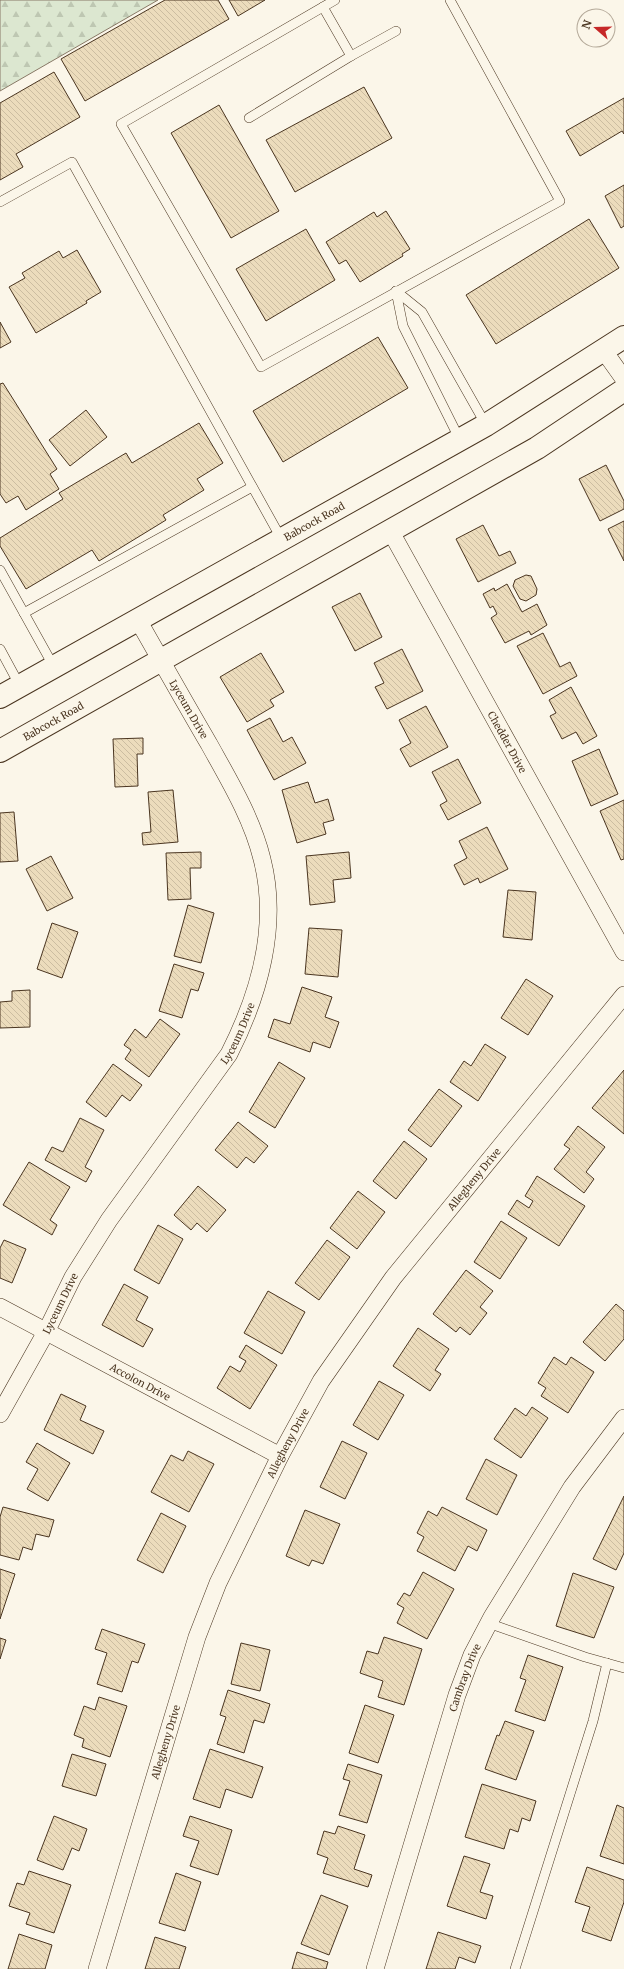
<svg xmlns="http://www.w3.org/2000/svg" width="624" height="1969" font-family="Merriweather,serif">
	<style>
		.forest { fill: url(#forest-firs); stroke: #887966 }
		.building { fill: url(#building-back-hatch); stroke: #4a3520 }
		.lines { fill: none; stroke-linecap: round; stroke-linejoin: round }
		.lane-casing { stroke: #4a3520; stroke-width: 10 }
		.street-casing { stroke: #4a3520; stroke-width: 18 }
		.primary-casing { stroke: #4a3520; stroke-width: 24 }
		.lane { stroke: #fbf6e9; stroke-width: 9 }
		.street { stroke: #fbf6e9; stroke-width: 17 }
		.primary { stroke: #fbf6e9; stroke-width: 22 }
		.labels { text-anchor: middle; stroke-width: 3; stroke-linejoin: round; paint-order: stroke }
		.street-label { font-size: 10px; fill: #4a3520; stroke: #fbf6e9 }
	</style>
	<defs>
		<pattern id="forest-firs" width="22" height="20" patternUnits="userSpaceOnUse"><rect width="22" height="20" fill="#dce7d0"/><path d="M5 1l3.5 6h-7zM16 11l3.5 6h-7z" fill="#bec7b2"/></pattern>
		<pattern id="building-back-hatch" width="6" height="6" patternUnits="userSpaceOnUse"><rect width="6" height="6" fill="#ecdcbc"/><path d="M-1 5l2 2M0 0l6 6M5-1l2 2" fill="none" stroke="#ccbda1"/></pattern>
	</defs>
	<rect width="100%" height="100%" fill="#fbf6e9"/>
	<path class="forest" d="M0,0h158l-158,91z"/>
	<g class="building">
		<path d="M165,0h53l11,19 -144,82 -24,-42z"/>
		<path d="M229,0h36l-27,16z"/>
		<path d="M54,72l26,45 -64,37 7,13 -23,13v-77z"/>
		<path d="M364,87l28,51 -97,54 -29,-52z"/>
		<path d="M624,98v36l-2,-3 -42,25 -14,-25z"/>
		<path d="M219,105l60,106 -48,27 -60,-105z"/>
		<path d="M624,185v41l-3,2 -16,-32z"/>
		<path d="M386,211l24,38 -8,5 1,2 -43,26 -14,-22 -7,4 -13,-22 48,-30 3,5z"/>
		<path d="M589,219l30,49 -123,76 -30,-49z"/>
		<path d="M306,229l29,51 -69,41 -30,-52z"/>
		<path d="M77,250l24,42 -15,9 1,2 -51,30 -27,-46 16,-9 -3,-5 37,-22 4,7z"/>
		<path d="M0,322l11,20 -11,6z"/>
		<path d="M378,337l30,51 -125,74 -30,-51z"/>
		<path d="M3,383l54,86 -7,5 9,15 -33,21 -8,-14 -12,7 -6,-9v-110z"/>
		<path d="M86,410l21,27 -37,29 -21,-26z"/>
		<path d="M199,423l24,40 -26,16 7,11 -41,25 3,5 -67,41 -7,-11 -66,39 -26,-43v-8l63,-39 -4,-6 67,-40 6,10z"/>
		<path d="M606,465l18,36v8l-24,12 -21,-42z"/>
		<path d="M624,521v40l-16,-32z"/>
		<path d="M483,525l16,31 11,-5 6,12 -38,19 -22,-43z"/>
		<path d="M526,575l5,1 6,13 -1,6 -10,6 -6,-2 -7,-13 2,-6z"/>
		<path d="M507,584l15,28 15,-8 10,21 -16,10 -2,-4 -24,12 -14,-25 6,-4 -4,-8 -3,2 -7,-14 11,-6 1,3z"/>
		<path d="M360,593l22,44 -27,14 -23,-44z"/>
		<path d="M543,633l17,34 10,-5 7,14 -34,18 -26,-48z"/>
		<path d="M402,649l21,42 -36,18 -12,-22 9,-4 -10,-20z"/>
		<path d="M261,653l23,39 -14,8 4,6 -27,16 -27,-45z"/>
		<path d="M571,687l26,49 -14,8 -7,-12 -14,7 -12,-23 6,-3 -7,-13z"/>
		<path d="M426,706l22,41 -38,20 -10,-18 11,-6 -12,-23z"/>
		<path d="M270,718l13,24 9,-5 14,26 -32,17 -27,-50z"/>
		<path d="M143,738v16h-6l1,32 -23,1 -2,-48z"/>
		<path d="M599,749l19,45 -27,12 -19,-45z"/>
		<path d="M458,759l23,44 -33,17 -8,-15 7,-4 -15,-29z"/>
		<path d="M308,782l7,21 13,-4 6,21 -11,3 3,11 -29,9 -15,-53z"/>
		<path d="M173,790l5,52 -35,3 -1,-12 9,-1 -3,-40z"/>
		<path d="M624,800v59l-3,1 -21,-49z"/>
		<path d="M14,812l4,49 -18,1v-49z"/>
		<path d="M487,827l21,42 -28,14 -2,-5 -14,7 -10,-20 13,-7 -8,-17z"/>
		<path d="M201,852v16h-11l1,31 -23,1 -2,-47z"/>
		<path d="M349,852l2,26 -18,2 2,22 -25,3 -4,-49z"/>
		<path d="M51,856l22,42 -26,13 -21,-42z"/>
		<path d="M508,890l28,2 -4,48 -29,-3z"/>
		<path d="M188,905l26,8 -13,50 -27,-7z"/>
		<path d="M52,923l26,9 -16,46 -25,-9z"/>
		<path d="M309,928l33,2 -4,47 -33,-3z"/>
		<path d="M174,964l30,9 -6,18 -7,-2 -9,29 -23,-7z"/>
		<path d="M526,979l27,17 -25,39 -27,-17z"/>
		<path d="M302,987l30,10 -7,20 14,5 -9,26 -17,-6 -3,10 -42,-15 6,-18 16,5z"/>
		<path d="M30,990v37l-30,1v-26l12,-1v-10z"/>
		<path d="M160,1019l20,15 -31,43 -24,-18 6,-9 -7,-5 11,-16 11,9z"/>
		<path d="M485,1044l21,13 -28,44 -28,-19 14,-21 7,5z"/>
		<path d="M279,1062l26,16 -30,50 -26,-16z"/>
		<path d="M113,1064l29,21 -12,16 -8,-6 -16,22 -20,-15z"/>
		<path d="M624,1070v64l-32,-26z"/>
		<path d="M439,1089l23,17 -31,41 -23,-17z"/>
		<path d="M80,1118l24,12 -19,37 7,4 -6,11 -41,-22 7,-13 11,5z"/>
		<path d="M238,1122l30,24 -14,17 -8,-6 -9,11 -22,-18z"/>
		<path d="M578,1126l27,21 -19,25 8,7 -10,14 -30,-24 16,-20 -6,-4z"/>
		<path d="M404,1141l23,18 -31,40 -23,-18z"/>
		<path d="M29,1162l41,25 -20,33 7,5 -5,10 -49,-30z"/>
		<path d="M537,1176l48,30 -26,40 -51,-32 9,-14 12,8 4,-7 -8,-5z"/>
		<path d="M198,1186l28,24 -19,22 -10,-9 -6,7 -17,-15z"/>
		<path d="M358,1191l27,21 -28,37 -27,-21z"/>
		<path d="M501,1221l26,17 -27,41 -26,-17z"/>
		<path d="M158,1225l25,14 -24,45 -25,-14z"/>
		<path d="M4,1240l22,9 -14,34 -12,-5v-30z"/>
		<path d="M327,1240l23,17 -31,43 -24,-17z"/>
		<path d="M466,1270l27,21 -13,16 7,6 -17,22 -10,-8 -4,5 -23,-18z"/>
		<path d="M124,1284l24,13 -12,23 17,9 -10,18 -41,-22z"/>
		<path d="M268,1291l37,21 -23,42 -38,-21z"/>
		<path d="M616,1304l8,7v28l-19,22 -22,-19z"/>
		<path d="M418,1328l31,21 -14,21 6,4 -11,17 -37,-25z"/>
		<path d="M246,1345l31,20 -27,44 -33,-21 13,-22 10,6 6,-11 -7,-4z"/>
		<path d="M554,1357l12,8 5,-8 23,15 -26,41 -27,-17 5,-8 -8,-5z"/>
		<path d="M379,1381l25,14 -26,45 -25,-15z"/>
		<path d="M61,1394l25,12 -6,14 24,11 -11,23 -49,-24z"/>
		<path d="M532,1407l16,11 -27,40 -27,-19 21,-31 11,8z"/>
		<path d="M342,1441l25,12 -22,46 -25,-12z"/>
		<path d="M37,1443l33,20 -22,38 -21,-12 11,-20 -12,-7z"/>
		<path d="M188,1451l26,13 -25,48 -38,-20 20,-37 12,6z"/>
		<path d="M486,1459l31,16 -20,40 -31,-16z"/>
		<path d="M624,1496v57l-8,17 -23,-11z"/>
		<path d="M3,1507l51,13 -5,17 -13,-3 -4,16 -9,-3 -4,13 -19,-5v-38z"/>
		<path d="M442,1507l45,23 -10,21 -9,-5 -13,25 -38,-20 7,-14 -7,-4 11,-22 9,5z"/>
		<path d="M305,1510l35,14 -17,40 -11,-4 -3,6 -23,-10z"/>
		<path d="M161,1513l25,13 -23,47 -26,-13z"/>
		<path d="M0,1569l15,5 -15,45z"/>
		<path d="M423,1572l31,17 -27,50 -30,-16 7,-15 -7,-4 7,-11 6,3z"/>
		<path d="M573,1573l41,14 -20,51 -38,-12z"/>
		<path d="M102,1629l43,15 -7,19 -6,-2 -10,31 -25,-8 10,-31 -12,-4z"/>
		<path d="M384,1637l38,12 -18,56 -26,-8 5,-16 -23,-8 7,-22 11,3z"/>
		<path d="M0,1638l6,2 -6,19z"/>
		<path d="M241,1643l29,7 -10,41 -29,-7z"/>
		<path d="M528,1655l35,12 -18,54 -30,-10 11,-31 -6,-2z"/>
		<path d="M228,1690l42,14 -6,19 -10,-3 -10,33 -27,-9 9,-27 -6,-2z"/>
		<path d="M99,1697l28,9 -17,51 -28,-10 2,-8 -10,-4 10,-29 11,4z"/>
		<path d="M365,1705l29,10 -16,48 -29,-10z"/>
		<path d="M505,1721l29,10 -18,49 -31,-11 12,-34 2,1z"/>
		<path d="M210,1749l53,18 -11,31 -26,-9 -6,19 -27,-9z"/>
		<path d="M72,1754l34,10 -10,32 -34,-10z"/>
		<path d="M348,1764l34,11 -15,48 -28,-8 11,-34 -7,-2z"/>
		<path d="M482,1784l54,17 -6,20 -8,-3 -4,14 -8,-3 -6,20 -39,-12z"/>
		<path d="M617,1805l7,3v56l-24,-8z"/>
		<path d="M54,1816l33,13 -8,22 -7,-3 -9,22 -26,-10z"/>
		<path d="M190,1816l42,14 -14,45 -28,-9 9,-25 -16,-5z"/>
		<path d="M338,1826l27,9 -11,34 18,6 -4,12 -45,-14 5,-15 -11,-4 7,-23 11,3z"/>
		<path d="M464,1856l26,8 -10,28 13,4 -7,23 -39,-13z"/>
		<path d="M587,1867l37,13v22l-13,39 -29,-10 8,-24 -15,-5z"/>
		<path d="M29,1871l42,14 -17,48 -28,-9 4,-11 -21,-7 8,-23 7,2z"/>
		<path d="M176,1873l25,9 -16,49 -26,-8z"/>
		<path d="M321,1895l27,11 -19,49 -28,-11z"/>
		<path d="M438,1932l43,14 -6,17 -16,-6 -4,12h-29z"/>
		<path d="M19,1934l33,11 -7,24h-37z"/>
		<path d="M155,1937l31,10 -7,22h-34z"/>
		<path d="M297,1952l31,10 -2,7h-34z"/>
	</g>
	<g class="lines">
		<defs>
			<g id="lane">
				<path d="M335,0l-214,124 140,243 299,-166 -110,-201"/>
				<path d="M351,56l45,-25"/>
				<path d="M249,118l102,-62 -28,-49"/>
				<path d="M0,202l72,-40 210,378"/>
				<path d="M396,291l26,21 64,113"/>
				<path d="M396,291l7,35 57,114"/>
				<path d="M0,570l54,97"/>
				<path d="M24,613l228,-126"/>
				<path d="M0,649l20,37"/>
				<path d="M488,1623l97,34 39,11"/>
				<path d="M515,1969l78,-248 14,-58"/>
			</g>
			<g id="street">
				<path d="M604,351l20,28"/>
				<path id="s1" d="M391,532l233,420"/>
				<path id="s2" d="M0,1307l280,149"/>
				<path id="s3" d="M0,1414l46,-82 27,-55 36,-57 120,-166c30,-59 50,-129 33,-195 -10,-41 -33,-79 -53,-115 -24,-41 -47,-82 -71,-124"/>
				<path id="s4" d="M97,1969l100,-332 21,-54 62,-127 41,-75 72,-103 231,-283"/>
				<path id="s5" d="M375,1969l82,-274 15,-40 20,-38 80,-130 52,-69"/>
			</g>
			<g id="primary">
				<path id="s6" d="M0,697l486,-272 138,-88"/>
				<path id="s7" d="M0,751l537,-303 87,-58"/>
			</g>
		</defs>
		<use href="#lane" class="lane-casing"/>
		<use href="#street" class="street-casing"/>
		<use href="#primary" class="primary-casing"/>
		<use href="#lane" class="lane"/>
		<use href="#street" class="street"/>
		<use href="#primary" class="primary"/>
	</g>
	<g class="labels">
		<g class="street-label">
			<text dy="4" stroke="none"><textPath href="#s6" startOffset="360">Babcock Road</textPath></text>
			<text transform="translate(189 709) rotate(60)" y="4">Lyceum Drive</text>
			<text dy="4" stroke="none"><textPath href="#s7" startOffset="61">Babcock Road</textPath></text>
			<text dy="4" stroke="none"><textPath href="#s1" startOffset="240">Chedder Drive</textPath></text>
			<text dy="4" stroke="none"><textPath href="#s3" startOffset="450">Lyceum Drive</textPath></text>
			<text dy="4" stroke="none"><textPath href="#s4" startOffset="885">Allegheny Drive</textPath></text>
			<text dy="4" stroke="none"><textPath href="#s3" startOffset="126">Lyceum Drive</textPath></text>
			<text dy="4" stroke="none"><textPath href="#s2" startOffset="159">Accolon Drive</textPath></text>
			<text dy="4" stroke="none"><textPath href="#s4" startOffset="561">Allegheny Drive</textPath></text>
			<text dy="4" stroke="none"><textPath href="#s5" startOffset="305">Cambray Drive</textPath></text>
			<text dy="4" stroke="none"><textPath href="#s4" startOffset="237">Allegheny Drive</textPath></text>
		</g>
	</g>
	<g transform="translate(596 28) rotate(290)"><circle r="19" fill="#fbf6e9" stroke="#b4a999"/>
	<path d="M0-3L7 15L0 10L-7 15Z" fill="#c62828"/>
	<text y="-6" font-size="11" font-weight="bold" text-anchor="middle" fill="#4a3520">N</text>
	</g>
</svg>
